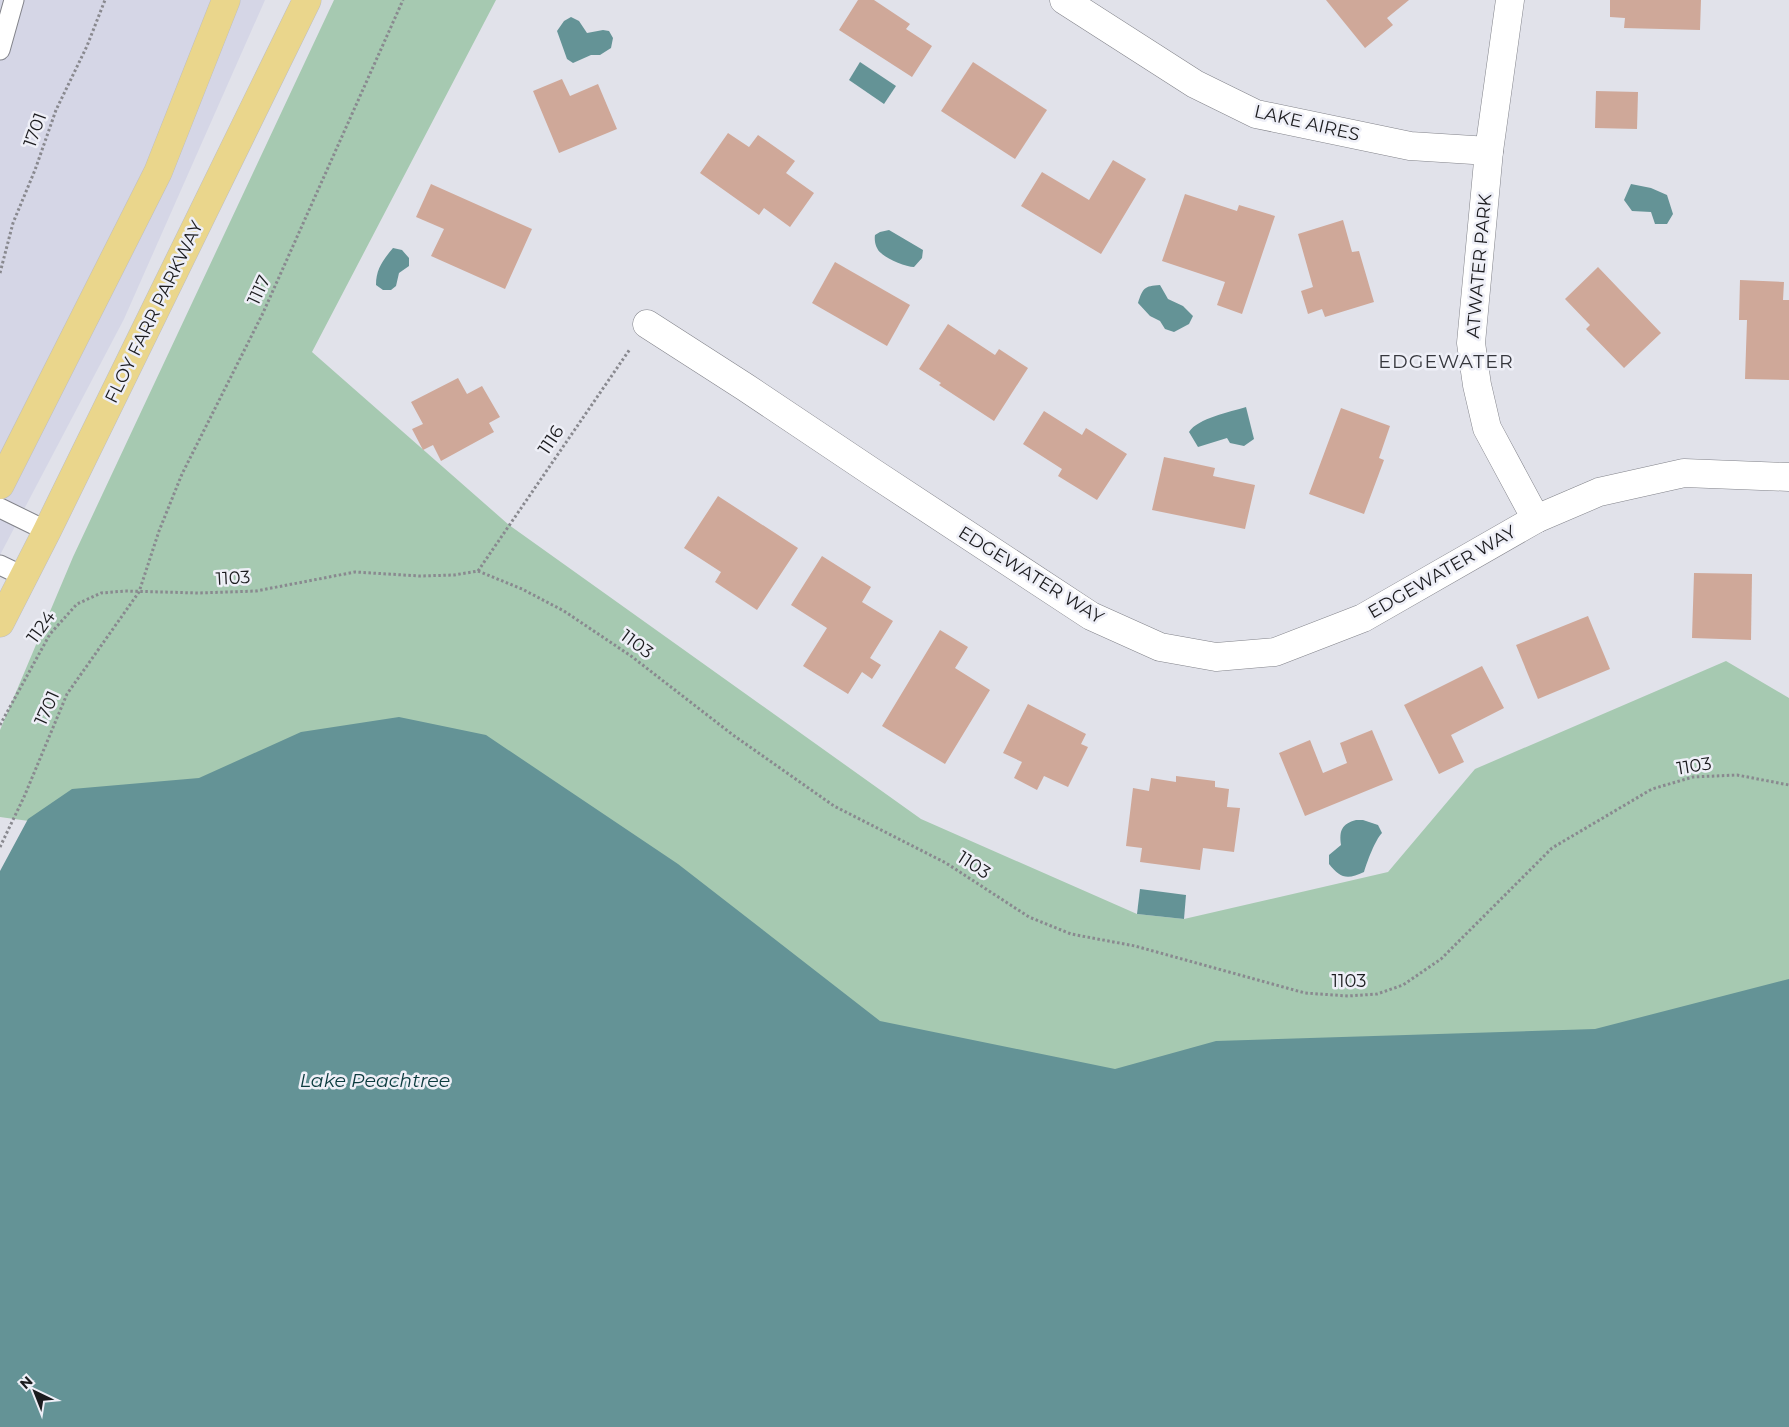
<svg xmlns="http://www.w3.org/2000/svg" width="1789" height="1427" font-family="Montserrat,sans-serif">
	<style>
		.built { fill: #d5d6e6 }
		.green { fill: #a6c9b1 }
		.water { fill: #649396 }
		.building { fill: #cfa899 }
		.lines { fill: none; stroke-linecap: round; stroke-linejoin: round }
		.service-casing { stroke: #82838a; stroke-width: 21 }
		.minor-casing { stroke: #82838a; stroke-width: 29 }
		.primary-casing { stroke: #bfbfc0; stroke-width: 29 }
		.path { stroke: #89898f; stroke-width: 3; stroke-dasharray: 2.5 2.5; stroke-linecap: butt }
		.service { stroke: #fff; stroke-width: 19 }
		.minor { stroke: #fff; stroke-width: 28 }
		.primary { stroke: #ead68c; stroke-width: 28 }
		.labels { text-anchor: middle; stroke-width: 5; stroke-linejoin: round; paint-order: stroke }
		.street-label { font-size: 18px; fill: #1b1b1e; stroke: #eeeff7 }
		.neighbourhood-label { font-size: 19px; letter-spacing: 1px; fill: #36373d; stroke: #eeeff7 }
		.water-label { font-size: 19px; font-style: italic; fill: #0c3b3e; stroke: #eeeff7 }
	</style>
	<rect width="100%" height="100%" fill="#e1e2ea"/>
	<path class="built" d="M0,0h265l-141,319 -124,236z"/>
	<path class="green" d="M334,0h162l-184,352 197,173 412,294 216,95 47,5 204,-47 87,-103 251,-108 63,37v331l-726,80 -1027,-287 -36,-5v-87l73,-173z"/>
	<g class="water">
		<path d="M571,17l8,4 8,12 16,-3 6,1 4,7 -2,10 -11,7h-9l-18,8 -6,-4 -10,-28 7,-10z"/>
		<path d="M860,62l36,24 -12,18 -35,-24z"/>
		<path d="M1631,184l20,4 16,7 6,19 -6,10h-12l-4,-12 -19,-1 -8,-11z"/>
		<path d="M889,230l34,20 -1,8 -8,9c-8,0 -27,-8 -33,-14 -5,-4 -7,-12 -6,-18l5,-3z"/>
		<path d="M393,248l9,2 7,8v8l-10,7 -3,13 -5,4h-8l-7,-5c0,-16 7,-25 17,-37z"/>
		<path d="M1160,285l8,14 15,7 10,10 -4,8 -15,8 -9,-3 -5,-8 -10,-5 -12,-13c5,-15 6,-17 22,-18z"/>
		<path d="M1246,407l8,32 -10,7 -14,-3 -3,-5 -29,9 -9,-15c9,-14 41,-20 57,-25z"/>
		<path d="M399,717l87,18 192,129 202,157 235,48 101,-28 379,-12 194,-50v448h-1789v-556l28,-52 44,-30 127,-11 102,-46z"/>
		<path d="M1356,820h7l15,5 4,8c-7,7 -15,29 -18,39 -17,8 -24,6 -35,-8v-9l12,-10c-2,-15 1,-21 15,-25z"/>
		<path d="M1140,889l46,6 -2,24 -47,-5z"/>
	</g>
	<g class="building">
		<path d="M858,0h16l36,24 -4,5 26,17 -20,31 -73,-47z"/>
		<path d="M1326,0h83l-22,18 6,7 -28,23z"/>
		<path d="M1610,0h91l-1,30 -76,-2 1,-10 -15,-1z"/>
		<path d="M973,62l74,48 -32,49 -74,-48z"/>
		<path d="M562,79l8,17 28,-12 19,45 -58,24 -26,-62z"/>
		<path d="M1596,91l42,1 -1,37 -42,-1z"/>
		<path d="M728,133l21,14 9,-12 37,26 -9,12 28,20 -24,34 -26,-19 -5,7 -59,-42z"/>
		<path d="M1113,160l33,19 -45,75 -80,-48 21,-34 47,28z"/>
		<path d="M431,184l101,45 -27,60 -74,-33 13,-27 -28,-12z"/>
		<path d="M1185,194l52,17 2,-6 36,11 -33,98 -25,-9 8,-23 -63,-21z"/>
		<path d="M1343,220l9,32 7,-1 15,51 -49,15 -3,-8 -14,5 -7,-23 12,-4 -15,-53z"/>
		<path d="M835,262l75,43 -23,41 -75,-43z"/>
		<path d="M1598,267l63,66 -37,35 -38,-39 4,-4 -25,-26z"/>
		<path d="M1740,280l44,2 -1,18h6v80l-44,-1 2,-59h-8z"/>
		<path d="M948,324l47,31 4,-6 29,19 -34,53 -55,-36 2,-2 -22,-14z"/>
		<path d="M458,378l9,16 15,-8 18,31 -11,6 5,9 -53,29 -8,-16 -10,5 -11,-21 11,-5 -12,-22z"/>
		<path d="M1341,408l49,18 -11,32 5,2 -20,54 -55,-20z"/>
		<path d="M1044,411l38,24 4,-7 41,26 -30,46 -39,-24 4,-7 -39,-25z"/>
		<path d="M1164,457l51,11 -2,8 42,9 -10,44 -93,-19z"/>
		<path d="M718,496l80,52 -41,62 -42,-28 6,-10 -37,-24z"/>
		<path d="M822,556l49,31 -9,15 31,19 -23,37 11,7 -9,14 -10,-7 -14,22 -45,-28 24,-38 -36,-23z"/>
		<path d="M1694,573l58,1 -1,66 -59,-2z"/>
		<path d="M1588,616l22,53 -72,30 -22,-54z"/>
		<path d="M940,630l28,17 -13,21 35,22 -45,74 -63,-38z"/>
		<path d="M1482,666l22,42 -53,27 13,27 -25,12 -35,-69z"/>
		<path d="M1028,704l58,30 -5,10 7,3 -20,40 -24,-11 -7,14 -23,-12 8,-16 -19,-9z"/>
		<path d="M1372,730l21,50 -88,36 -26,-63 31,-13 13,33 24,-10 -7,-20z"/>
		<path d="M1176,776l39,5v6l14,2 -2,18 13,1 -6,44 -31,-4 -3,22 -60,-8 2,-14 -16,-2 7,-58 16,3 2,-13 25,4z"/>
	</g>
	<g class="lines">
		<defs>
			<g id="service">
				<path d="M0,50l14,-50"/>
				<path d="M0,508l47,23"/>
				<path d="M0,565l23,11"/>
			</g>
			<g id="minor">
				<path d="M1064,0l131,84 61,30 154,32 79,5"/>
				<path d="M1510,0l-21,151 -18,192 6,42 10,43 49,91"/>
				<path d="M647,324l98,63 127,85 219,144 69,31 56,10 59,-5 88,-34 173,-99 63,-27 85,-19 105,4"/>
			</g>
			<g id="primary">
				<path d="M0,485l158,-313 68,-172"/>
				<path d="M0,623l47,-92 260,-531"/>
			</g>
		</defs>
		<use href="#service" class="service-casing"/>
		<use href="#minor" class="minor-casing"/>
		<use href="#primary" class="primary-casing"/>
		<g class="path">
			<path d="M0,273l13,-50 22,-53 21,-60 31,-64 18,-46"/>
			<path d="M478,571l152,-222"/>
			<path d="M0,725l50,-91 27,-30 24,-11 24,-2 74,2 57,-2 99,-19 65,4 34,-1 24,-4 44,18 42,22 67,45 102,79 101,71 112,57 83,54 42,17 64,12 170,47 43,3 29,-2 26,-9 38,-26 111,-111 100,-59 41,-12 44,-2 52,10"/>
			<path d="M0,847l24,-50 43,-103 72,-102 20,-61 23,-57 81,-161 140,-313"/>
		</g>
		<use href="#service" class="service"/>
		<use href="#minor" class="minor"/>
		<use href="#primary" class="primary"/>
	</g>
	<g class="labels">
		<g class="street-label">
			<text transform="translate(1307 123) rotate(13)" y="6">LAKE AIRES</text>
			<text transform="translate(35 130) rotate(-70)" y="6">1701</text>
			<text transform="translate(1479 266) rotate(-85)" y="6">ATWATER PARK</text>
			<text transform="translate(259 290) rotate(-65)" y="6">1117</text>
			<text transform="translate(154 312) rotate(-64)" y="6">FLOY FARR PARKWAY</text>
			<text transform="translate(551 440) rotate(-56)" y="6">1116</text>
			<text transform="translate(1442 572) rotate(-30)" y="6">EDGEWATER WAY</text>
			<text transform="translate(1031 575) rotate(32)" y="6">EDGEWATER WAY</text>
			<text transform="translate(233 578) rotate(-3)" y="6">1103</text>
			<text transform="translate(41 627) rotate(-54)" y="6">1124</text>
			<text transform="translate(637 644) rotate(36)" y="6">1103</text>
			<text transform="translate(47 708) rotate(-66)" y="6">1701</text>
			<text transform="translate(1694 766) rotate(-9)" y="6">1103</text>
			<text transform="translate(974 865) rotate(33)" y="6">1103</text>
			<text x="1349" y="987">1103</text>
		</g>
		<g class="neighbourhood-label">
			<text x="1446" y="368">EDGEWATER</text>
		</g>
		<g class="water-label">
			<text x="375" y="1087">Lake Peachtree</text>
		</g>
	</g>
	<g transform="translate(35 1392) rotate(317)" stroke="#eeeff7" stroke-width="4" paint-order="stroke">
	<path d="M0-4L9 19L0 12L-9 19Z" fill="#1b1b1e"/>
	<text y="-8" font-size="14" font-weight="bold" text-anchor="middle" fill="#1b1b1e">N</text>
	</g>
</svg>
